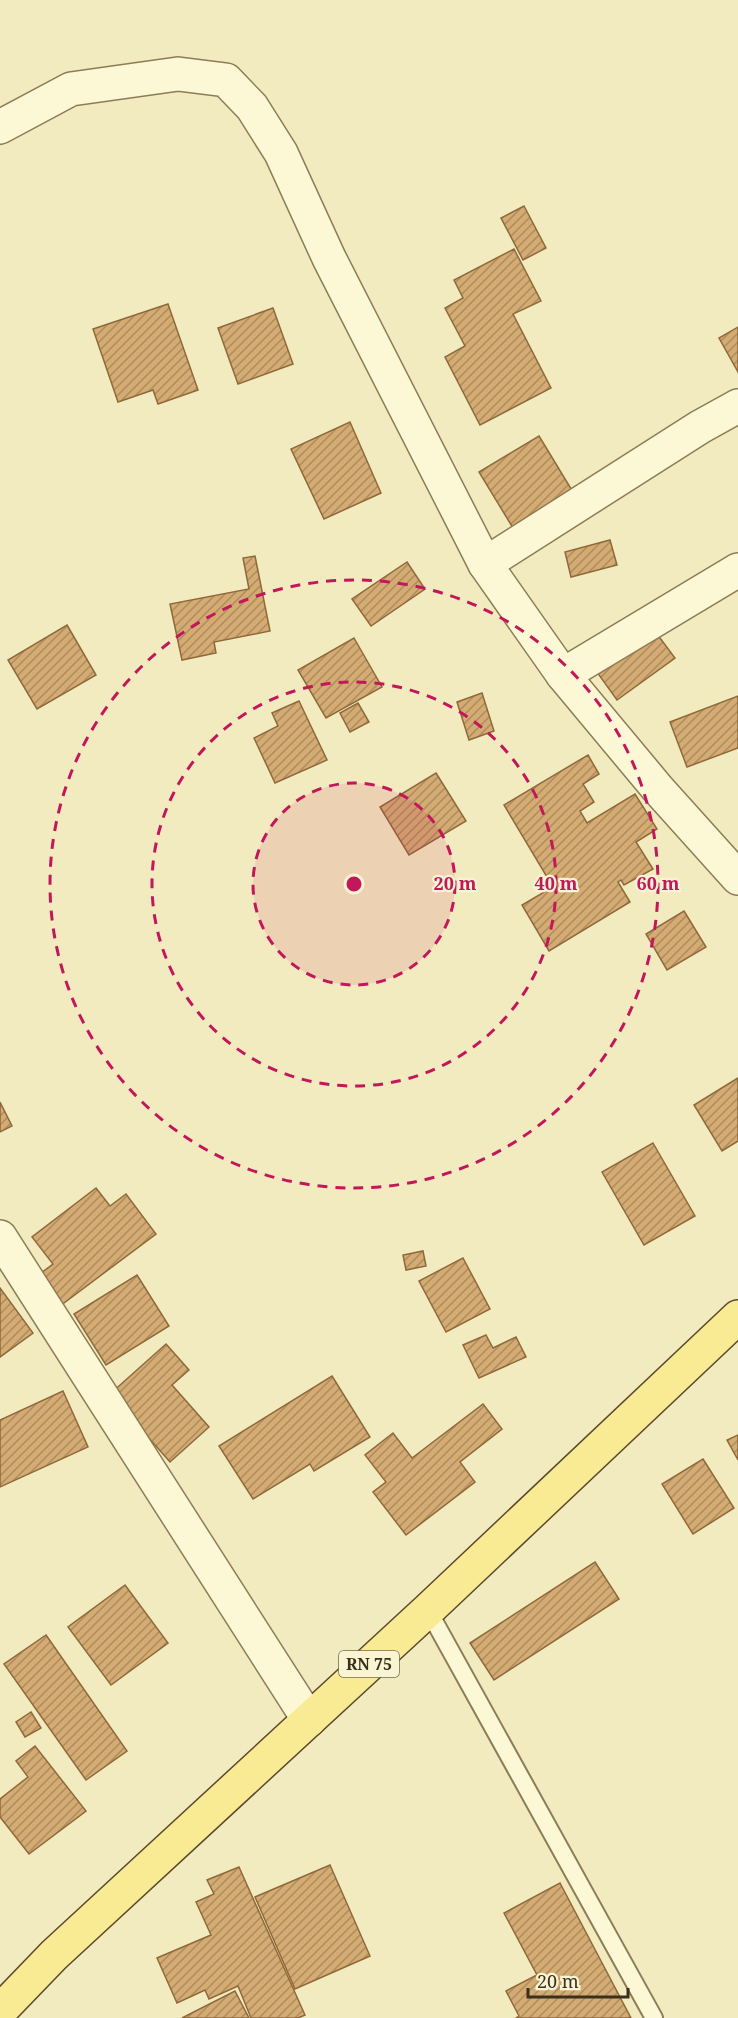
<svg xmlns="http://www.w3.org/2000/svg" width="738" height="2018" font-family="'Noto Serif',serif">
	<style>
		.building { fill: url(#building-hatch); stroke: #8f693a; stroke-width: 1.5 }
		.lines { fill: none; stroke-linecap: round; stroke-linejoin: round }
		.lane-casing { stroke: #8d7c56; stroke-width: 20 }
		.street-casing { stroke: #8d7c56; stroke-width: 36 }
		.primary-casing { stroke: #5a492b; stroke-width: 36 }
		.lane { stroke: #fcf7d4; stroke-width: 16 }
		.street { stroke: #fcf7d4; stroke-width: 33 }
		.primary { stroke: #f9ea94; stroke-width: 33 }
		.ring { fill: none; stroke: #c2185b; stroke-width: 3; stroke-dasharray: 10 8 }
		.labels { text-anchor: middle; stroke-width: 4.5; stroke-linejoin: round; paint-order: stroke }
		.shield { fill: #f9f4d1; stroke: #746b52; stroke-width: 1.5 }
		.shield-label { font-size: 16px; font-weight: bold; fill: #3b301c }
		.centre { fill: #c2185b; stroke: #f9f4d1; stroke-width: 3 }
		.ring-label { font-size: 18px; text-anchor: middle; font-weight: bold; fill: #c2185b; stroke: #f9f4d1; stroke-width: 4.5; stroke-linejoin: round; paint-order: stroke }
	</style>
	<defs>
		<pattern id="building-hatch" width="6" height="6" patternUnits="userSpaceOnUse" patternTransform="scale(1.5)"><rect width="6" height="6" fill="#d4ab72"/><path d="M-1 1l2-2M0 6l6-6M5 7l2-2" fill="none" stroke="#ad8c5d"/></pattern>
	</defs>
	<rect width="100%" height="100%" fill="#f2ebc0"/>
	<g class="building">
		<path d="M524,206l22,42 -23,12 -22,-42z"/>
		<path d="M514,249l27,52 -28,13 38,74 -71,37 -35,-68 20,-11 -20,-38 18,-10 -9,-18z"/>
		<path d="M168,304l30,86 -40,14 -5,-14 -35,12 -25,-73z"/>
		<path d="M273,308l20,56 -55,20 -20,-56z"/>
		<path d="M738,327v45l-19,-34z"/>
		<path d="M350,422l31,71 -57,26 -33,-70z"/>
		<path d="M539,436l34,56 -60,36 -34,-56z"/>
		<path d="M610,540l7,25 -46,12 -6,-25z"/>
		<path d="M255,556l15,75 -56,11 2,11 -34,7 -12,-56 79,-15 -6,-31z"/>
		<path d="M407,562l18,27 -54,37 -19,-27z"/>
		<path d="M67,625l29,50 -59,34 -29,-49z"/>
		<path d="M651,626l24,32 -58,42 -23,-32z"/>
		<path d="M354,638l28,49 -56,31 -28,-48z"/>
		<path d="M482,693l12,38 -25,9 -12,-38z"/>
		<path d="M738,696v52l-51,19 -17,-45z"/>
		<path d="M299,701l28,59 -52,23 -21,-45 24,-12 -6,-13z"/>
		<path d="M358,703l11,19 -19,10 -10,-19z"/>
		<path d="M588,755l11,19 -16,10 11,18 -14,9 7,12 48,-29 22,35 -21,13 17,27 -29,16 -3,-5 -3,2 12,20 -81,49 -27,-46 31,-18 -49,-82z"/>
		<path d="M436,773l30,48 -57,34 -29,-48z"/>
		<path d="M684,911l22,36 -39,23 -21,-36z"/>
		<path d="M738,1078v63l-16,10 -28,-46z"/>
		<path d="M0,1102l12,24 -12,6z"/>
		<path d="M653,1143l42,73 -51,29 -42,-73z"/>
		<path d="M96,1188l14,18 16,-12 30,40 -100,75 -23,-30 20,-15 -21,-27z"/>
		<path d="M423,1251l3,15 -20,4 -3,-15z"/>
		<path d="M463,1258l27,51 -44,23 -27,-51z"/>
		<path d="M137,1275l32,51 -63,39 -32,-51z"/>
		<path d="M0,1288l33,45 -33,24z"/>
		<path d="M486,1335l7,13 23,-11 10,20 -47,21 -16,-33z"/>
		<path d="M166,1344l23,26 -17,15 37,42 -39,35 -60,-68z"/>
		<path d="M332,1376l38,61 -56,34 -4,-7 -57,35 -34,-53z"/>
		<path d="M63,1391l25,56 -88,40v-67z"/>
		<path d="M483,1404l19,25 -42,33 15,20 -69,53 -33,-43 13,-10 -21,-27 28,-22 19,25z"/>
		<path d="M738,1435v25l-11,-20z"/>
		<path d="M703,1459l31,49 -41,26 -31,-50z"/>
		<path d="M595,1562l24,37 -125,81 -24,-37z"/>
		<path d="M125,1585l43,58 -57,42 -43,-58z"/>
		<path d="M46,1635l81,116 -41,29 -82,-116z"/>
		<path d="M31,1712l10,16 -16,9 -9,-15z"/>
		<path d="M35,1746l51,65 -57,43 -29,-37v-18l28,-22 -12,-16z"/>
		<path d="M330,1865l40,91 -75,33 -40,-92z"/>
		<path d="M239,1867l66,148 -7,3h-47l-13,-32 -29,13 -4,-9 -28,13 -20,-45 54,-23 -15,-33 18,-8 -7,-14z"/>
		<path d="M560,1883l71,135h-115l3,-2 -13,-25 31,-16 -33,-62z"/>
		<path d="M235,1991l14,27h-67z"/>
	</g>
	<g class="lines">
		<defs>
			<path id="lane" d="M428,1610l226,408"/>
			<g id="street">
				<path d="M0,127l71,-38 107,-15 48,6 26,27 29,46 48,105 156,306 78,111 95,114 80,89"/>
				<path d="M485,564l215,-137 38,-21"/>
				<path d="M563,675l175,-105"/>
				<path d="M0,1237l309,483"/>
			</g>
			<path id="primary" d="M0,2011l54,-56 374,-345 310,-293"/>
		</defs>
		<use href="#lane" class="lane-casing"/>
		<use href="#street" class="street-casing"/>
		<use href="#primary" class="primary-casing"/>
		<use href="#lane" class="lane"/>
		<use href="#street" class="street"/>
		<use href="#primary" class="primary"/>
	</g>
	<circle cx="354" cy="884" r="101" fill="#c2185b" fill-opacity=".12"/>
	<g class="ring">
		<circle cx="354" cy="884" r="101"/>
		<circle cx="354" cy="884" r="202"/>
		<circle cx="354" cy="884" r="304"/>
	</g>
	<g class="labels">
		<rect class="shield" x="339" y="1651" width="60" height="26" rx="4.5"/>
		<g class="shield-label">
			<text x="369" y="1670">RN 75</text>
		</g>
	</g>
	<circle cx="354" cy="884" r="9" class="centre"/>
	<g class="ring-label">
		<text x="455" y="890">20 m</text>
		<text x="556" y="890">40 m</text>
		<text x="658" y="890">60 m</text>
	</g>
	<path d="M528 1988v9h100v-9" fill="none" stroke="#3b301c" stroke-width="3"/>
	<text x="537" y="1988" font-size="18" fill="#3b301c" stroke="#f9f4d1" stroke-width="4.5" paint-order="stroke">20 m</text>
</svg>
